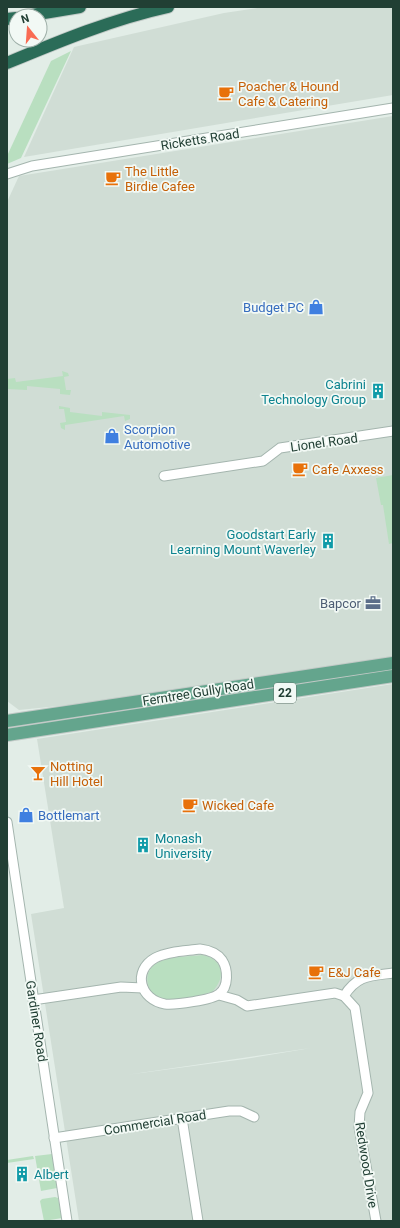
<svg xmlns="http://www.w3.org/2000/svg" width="400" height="1228" font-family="Roboto,sans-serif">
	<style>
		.built { fill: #d0ddd5; fill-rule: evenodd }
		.green { fill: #b9dfc0 }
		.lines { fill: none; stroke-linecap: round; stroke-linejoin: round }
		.minor-casing { stroke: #a4b5ae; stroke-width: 11 }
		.major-casing { stroke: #c1c9c6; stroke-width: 14 }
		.highway-casing { stroke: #c1c9c6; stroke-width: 14 }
		.minor { stroke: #fff; stroke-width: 9 }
		.major { stroke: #64a58d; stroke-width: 12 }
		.highway { stroke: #2b6c58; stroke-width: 12 }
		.labels { text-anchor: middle; stroke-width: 3.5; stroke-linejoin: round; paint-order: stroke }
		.shield { fill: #f2f9f5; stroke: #60776e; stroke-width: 1 }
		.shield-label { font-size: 12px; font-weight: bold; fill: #213f34 }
		.food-label { font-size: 13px; fill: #c56008; stroke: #f2f9f5; text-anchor: start }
		.street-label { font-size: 13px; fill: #213f34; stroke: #f2f9f5 }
		.shop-label { font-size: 13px; fill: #366cbe; stroke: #f2f9f5; text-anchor: start }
		.culture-label { font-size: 13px; fill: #0d838f; stroke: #f2f9f5; text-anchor: end }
		.service-label { font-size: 13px; fill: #4e5e75; stroke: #f2f9f5; text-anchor: end }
	</style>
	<rect width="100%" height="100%" fill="#e2ede7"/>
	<g class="built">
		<path d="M265,7h128v88l-369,62 50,-110 150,-34z"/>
		<path d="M393,116v545l-255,37 -119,12 -12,-9v-499l12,-26z"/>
		<path d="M393,684v537h-314l-48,-307 33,-6 -27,-169zM311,1048l-66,11 -119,16z"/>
	</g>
	<g class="green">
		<path d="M71,51l-50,107 -14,6v-8l44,-95z"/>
		<path d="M62,371l6,2 1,3 -5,1 2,13h5l-1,5 -10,-1v-5l-33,-3v4l-20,-1v-10l8,-1 1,4 47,-6z"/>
		<path d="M59,406l11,2v4l32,4v-4l28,3v4l-5,2 -1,-5 -59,9v5l-4,-2 -1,-5 6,-1 -2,-13h-5z"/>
		<path d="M393,475v68l-4,1 -6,-39h-2l-5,-27z"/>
		<path d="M202,955c21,4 25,22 10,37 -11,3 -38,10 -49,7 -18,-4 -22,-29 -4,-37 12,-6 29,-5 43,-7z"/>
		<path d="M52,1154l5,34 -16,3 -6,-35z"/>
		<path d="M33,1156l1,3 -27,4v-3z"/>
		<path d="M55,1197l3,1 4,20 -18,3 -4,-20 2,-2z"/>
	</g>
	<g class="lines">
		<defs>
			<g id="minor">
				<path d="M7,174l25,-8 361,-58"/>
				<path d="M164,476l99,-15 17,-13 113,-17"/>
				<path d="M7,822l60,399"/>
				<path d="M200,949c8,1 17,4 22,11 6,9 7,27 -3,34 -7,6 -44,11 -54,10 -25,-4 -33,-33 -10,-46 13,-7 31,-7 45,-9z"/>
				<path d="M219,995l18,5 10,6 88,-13 9,3c13,-21 26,-20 49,-23"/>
				<path d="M344,996l11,12 13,85 -8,19 -1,15 17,94"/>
				<path d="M33,1000l88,-13 22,1"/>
				<path d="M182,1118l16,103"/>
				<path d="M54,1138l175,-27h12l13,6"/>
			</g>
			<g id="major">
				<path d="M7,721l386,-58"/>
				<path d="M7,735l386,-59"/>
			</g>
			<g id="highway">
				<path d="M26,16l54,-9"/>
				<path d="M7,19l9,-1"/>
				<path d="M7,63c53,-22 106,-44 161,-56"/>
			</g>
		</defs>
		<use href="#minor" class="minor-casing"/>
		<use href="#major" class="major-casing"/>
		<use href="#highway" class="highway-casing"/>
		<use href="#minor" class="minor"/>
		<use href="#major" class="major"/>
		<use href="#highway" class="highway"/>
	</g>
	<defs>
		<symbol id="cafe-bare" viewBox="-9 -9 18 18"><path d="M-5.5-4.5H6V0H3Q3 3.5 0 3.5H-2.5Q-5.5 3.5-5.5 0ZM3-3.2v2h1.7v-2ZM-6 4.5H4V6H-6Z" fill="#e8710a" stroke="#f2f9f5" stroke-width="2.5" paint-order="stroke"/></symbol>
		<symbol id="shop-bare" viewBox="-9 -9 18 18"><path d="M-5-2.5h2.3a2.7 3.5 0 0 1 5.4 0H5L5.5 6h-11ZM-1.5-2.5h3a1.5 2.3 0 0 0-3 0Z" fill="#3f7fe0" stroke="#f2f9f5" stroke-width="2.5" paint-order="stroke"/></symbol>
		<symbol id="building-bare" viewBox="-9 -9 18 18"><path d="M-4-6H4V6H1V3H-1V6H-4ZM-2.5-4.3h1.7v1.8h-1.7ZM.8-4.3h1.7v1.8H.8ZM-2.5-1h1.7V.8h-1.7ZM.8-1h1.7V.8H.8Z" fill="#0f9aa8" stroke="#f2f9f5" stroke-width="2.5" paint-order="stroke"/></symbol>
		<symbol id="office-bare" viewBox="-9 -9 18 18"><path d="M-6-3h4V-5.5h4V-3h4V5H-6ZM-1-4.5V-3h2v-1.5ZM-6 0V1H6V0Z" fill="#5c6f8a" stroke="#f2f9f5" stroke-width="2.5" paint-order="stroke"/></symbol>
		<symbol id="bar-bare" viewBox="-9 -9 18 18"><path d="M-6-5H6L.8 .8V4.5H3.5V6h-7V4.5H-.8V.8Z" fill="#e8710a" stroke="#f2f9f5" stroke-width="2.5" paint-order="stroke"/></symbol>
	</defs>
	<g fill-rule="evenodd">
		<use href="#cafe-bare" x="215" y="82" width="22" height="22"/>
		<use href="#cafe-bare" x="102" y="167" width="22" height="22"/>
		<use href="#shop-bare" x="305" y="296" width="22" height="22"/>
		<use href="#building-bare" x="367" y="380" width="22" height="22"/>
		<use href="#shop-bare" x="101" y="425" width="22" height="22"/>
		<use href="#cafe-bare" x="289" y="458" width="22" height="22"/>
		<use href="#building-bare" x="317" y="530" width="22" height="22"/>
		<use href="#office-bare" x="362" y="592" width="22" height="22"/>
		<use href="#bar-bare" x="27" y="762" width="22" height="22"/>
		<use href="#cafe-bare" x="179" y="794" width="22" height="22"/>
		<use href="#shop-bare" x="15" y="804" width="22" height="22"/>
		<use href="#building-bare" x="132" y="834" width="22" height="22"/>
		<use href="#cafe-bare" x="305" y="961" width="22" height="22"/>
		<use href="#building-bare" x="11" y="1163" width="22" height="22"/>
	</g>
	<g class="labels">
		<rect class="shield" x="274" y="683" width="22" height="20" rx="3"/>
		<g class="shield-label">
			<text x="285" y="697">22</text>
		</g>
		<g class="food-label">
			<text x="238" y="91">Poacher &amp; Hound<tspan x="238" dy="15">Cafe &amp; Catering</tspan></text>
			<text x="125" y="176">The Little<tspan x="125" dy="15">Birdie Cafee</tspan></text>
			<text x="312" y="474">Cafe Axxess</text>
			<text x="50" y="771">Notting<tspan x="50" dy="15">Hill Hotel</tspan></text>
			<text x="202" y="810">Wicked Cafe</text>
			<text x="328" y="977">E&amp;J Cafe</text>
		</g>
		<g class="street-label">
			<text transform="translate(200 139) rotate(-9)" y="5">Ricketts Road</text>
			<text transform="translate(324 442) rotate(-8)" y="5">Lionel Road</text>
			<text transform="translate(198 692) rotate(-9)" y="5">Ferntree Gully Road</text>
			<text transform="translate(37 1021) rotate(81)" y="5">Gardiner Road</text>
			<text transform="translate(155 1122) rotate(-9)" y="5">Commercial Road</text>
			<text transform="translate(367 1165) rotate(81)" y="5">Redwood Drive</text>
		</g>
		<g class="shop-label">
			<text x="304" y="312" text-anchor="end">Budget PC</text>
			<text x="124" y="434">Scorpion<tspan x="124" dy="15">Automotive</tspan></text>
			<text x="38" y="820">Bottlemart</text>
		</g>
		<g class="culture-label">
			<text x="366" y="389">Cabrini<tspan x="366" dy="15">Technology Group</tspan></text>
			<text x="316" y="539">Goodstart Early<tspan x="316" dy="15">Learning Mount Waverley</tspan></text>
			<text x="155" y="843" text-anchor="start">Monash<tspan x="155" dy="15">University</tspan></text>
			<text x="34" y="1179" text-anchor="start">Albert</text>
		</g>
		<g class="service-label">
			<text x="361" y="608">Bapcor</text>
		</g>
	</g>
	<rect width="400" height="1228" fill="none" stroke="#213f34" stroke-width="16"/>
	<g transform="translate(28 28) rotate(343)"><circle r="19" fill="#f2f9f5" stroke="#9eafa8"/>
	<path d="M0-3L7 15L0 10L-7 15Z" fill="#f96b53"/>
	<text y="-6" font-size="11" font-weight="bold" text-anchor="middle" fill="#213f34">N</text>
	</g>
</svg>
